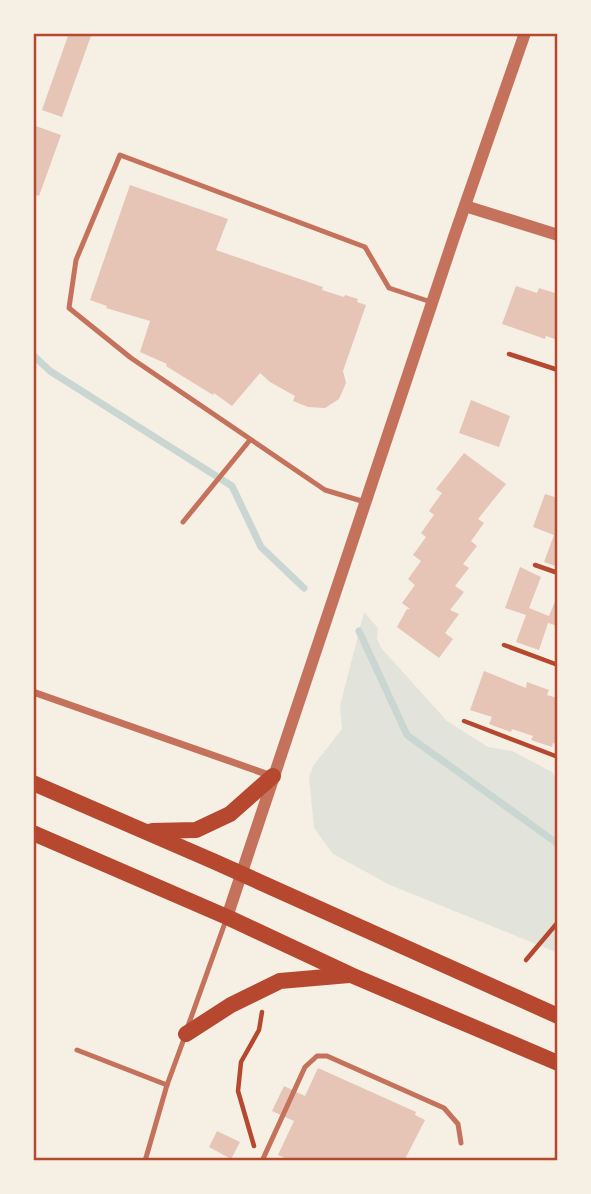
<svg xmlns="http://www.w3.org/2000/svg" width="591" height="1194" font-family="Roboto,sans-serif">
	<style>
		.green { fill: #e2e4dc }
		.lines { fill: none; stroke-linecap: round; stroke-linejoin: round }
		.stream { stroke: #c9d6d2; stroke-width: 7 }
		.building { fill: #e6c5b7 }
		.path { stroke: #b5482f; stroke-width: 4.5 }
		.service { stroke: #c5725c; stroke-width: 5 }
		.minor { stroke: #c5725c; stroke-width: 7 }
		.tertiary { stroke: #c5725c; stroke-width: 12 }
		.primary { stroke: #b5482f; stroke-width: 16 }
		.neatline { fill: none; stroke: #b5482f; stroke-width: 2.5 }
	</style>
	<rect width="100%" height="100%" fill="#f6efe4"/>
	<path class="green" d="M364,612l14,16 -1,11 5,10 65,72 41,26 24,4 40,21 6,9v172l-168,-68 -57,-31 -19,-26 -5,-51 4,-11 29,-37 -2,-23z"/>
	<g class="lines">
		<g class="stream">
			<path d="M33,355l17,16 182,115 29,61 43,41"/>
			<path d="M359,631l48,104 151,109"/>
		</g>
	</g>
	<g class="building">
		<path d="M69,33h23l-30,84 -20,-7z"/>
		<path d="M33,125l28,10 -22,61 -6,-2z"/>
		<path d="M130,185l98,34 -12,31 107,37 -1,3 22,7 1,-2 13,4 -1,3 9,3 -23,66 3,12 -7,16 -14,9 -17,-1 -15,-6 2,-5 -25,-14 -10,-9 -28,33 -18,-13 -1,2 -47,-29 1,-2 -27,-12 10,-31 -44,-13 1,-2 -17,-6z"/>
		<path d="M516,286l21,7 2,-5 19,6v46l-12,-4 -1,3 -43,-15z"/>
		<path d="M471,400l39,16 -11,31 -40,-14z"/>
		<path d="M464,453l42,31 -28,35 6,4 -13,18 6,5 -14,18 6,4 -14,18 9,6 -14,18 9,4 -14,19 8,6 -14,19 -42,-31 10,-18h3l-8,-6 13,-18 -7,-6 13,-18 -8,-6 13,-18 -5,-4 13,-18 -5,-4 13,-18 -6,-4z"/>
		<path d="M545,494l13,4v69l-14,-5 10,-27 -21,-8z"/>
		<path d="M520,567l21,10 -12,31 20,8 9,-22v32l-10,-3 -9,27 -23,-8 10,-27 -21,-7z"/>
		<path d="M484,671l42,17 1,-6 22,8 -2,5 11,3v47l-5,-2 -1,4 -21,-7 2,-4 -21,-7 -1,3 -22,-8 3,-7 -22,-7z"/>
		<path d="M318,1068l98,44 -1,3 10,5 -21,41h-112l-14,-6 16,-34 -22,-10 12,-25 21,10z"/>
		<path d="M217,1131l23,11 -9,17 -22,-12z"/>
	</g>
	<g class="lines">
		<g class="path">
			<path d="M509,354l49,16"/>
			<path d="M535,565l23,8"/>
			<path d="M504,645l54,20"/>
			<path d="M464,721l94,36"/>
			<path d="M526,960l32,-38"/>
			<path d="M254,1146l-16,-55 3,-29 18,-32 3,-18"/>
		</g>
		<g class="service">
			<path d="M365,502l-40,-12 -194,-132 -62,-50 7,-48 44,-105 245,92 24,41 42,14"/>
			<path d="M183,522l67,-82"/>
			<path d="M188,1026l38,-106"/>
			<path d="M77,1050l90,35"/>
			<path d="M145,1161l22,-76 18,-49"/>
			<path d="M262,1161l43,-94 12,-11h10l117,52 14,16 3,19"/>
		</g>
		<path class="minor" d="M33,692l239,84"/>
		<g class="tertiary">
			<path d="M465,206l93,29"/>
			<path d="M227,917l227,-680 71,-204"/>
		</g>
		<g class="primary">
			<path d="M33,783l180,78 345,155"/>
			<path d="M152,831l44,-1 34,-16 43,-38"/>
			<path d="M33,833l194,84 124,58 207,88"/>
			<path d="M186,1034l45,-29 49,-24 69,-6"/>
		</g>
	</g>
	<rect width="591" height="1194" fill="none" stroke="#f6efe4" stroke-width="70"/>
	<rect x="35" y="35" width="521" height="1124" class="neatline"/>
</svg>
